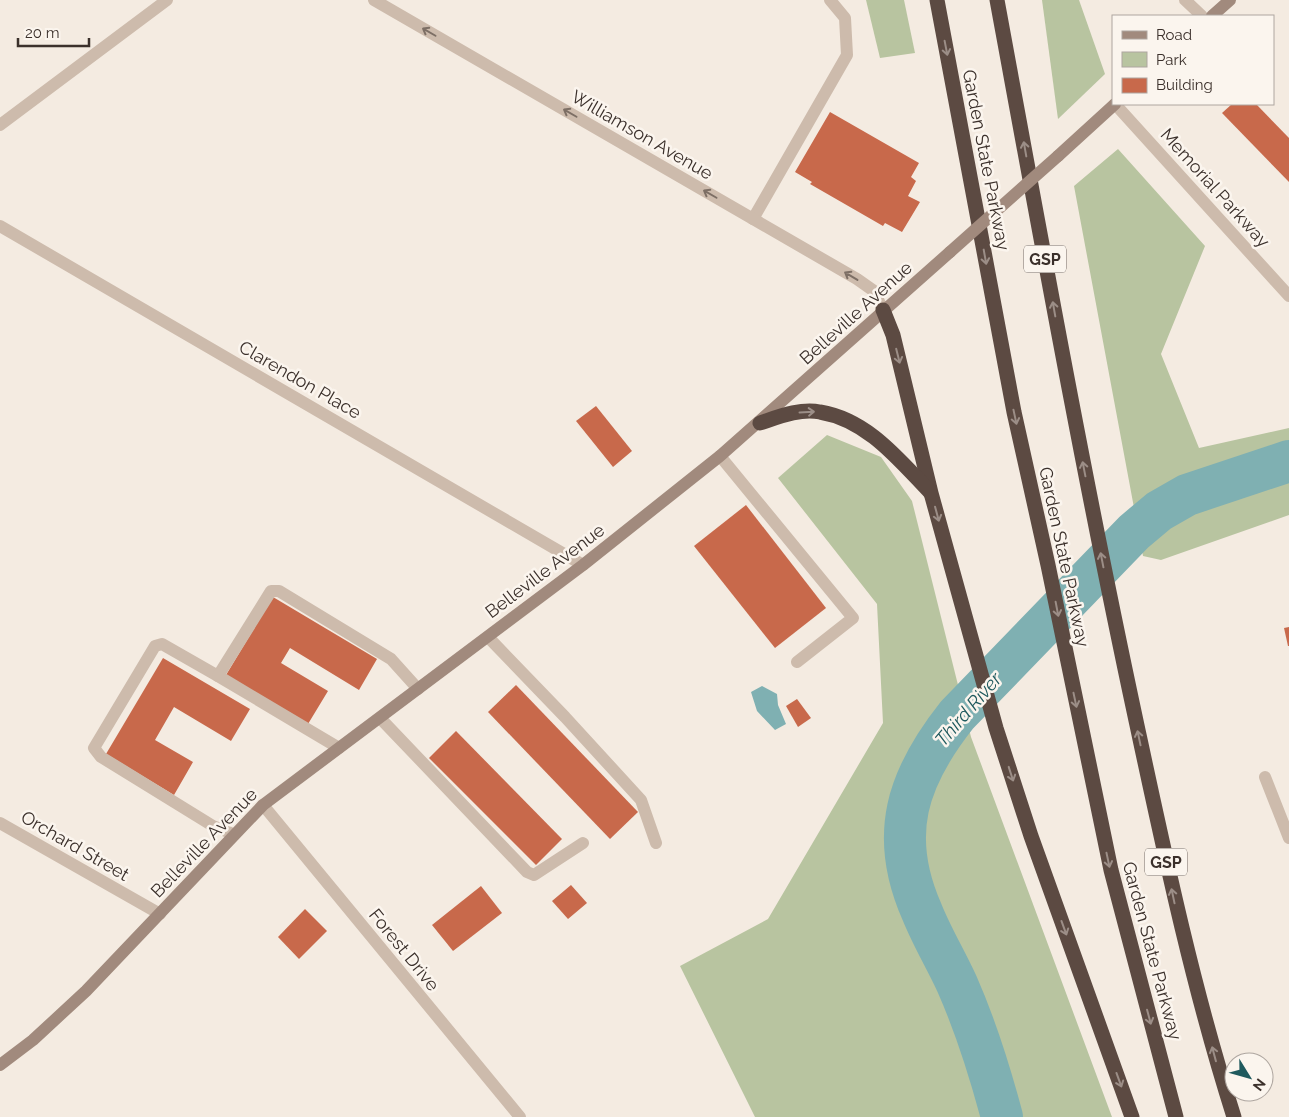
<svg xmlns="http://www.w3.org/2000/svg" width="1289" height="1117" font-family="Raleway,sans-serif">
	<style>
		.green { fill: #b8c4a0 }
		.water { fill: #7fb0b2 }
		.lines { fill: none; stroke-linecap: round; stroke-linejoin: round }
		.river { stroke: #7fb0b2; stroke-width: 42 }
		.building { fill: #c8694b }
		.lane { stroke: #cdbbac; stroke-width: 12 }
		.street { stroke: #cdbbac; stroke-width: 12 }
		.secondary { stroke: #a18a7d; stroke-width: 12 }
		.highway { stroke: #5c4a42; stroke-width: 15 }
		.secondary-bridge { stroke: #a18a7d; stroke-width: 12 }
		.oneway { stroke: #7d6f65 }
		.oneway2 { stroke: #9c8e87 }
		.labels { text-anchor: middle; stroke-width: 5; stroke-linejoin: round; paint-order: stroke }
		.shield { fill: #fbf5ee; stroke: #756b66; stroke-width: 1 }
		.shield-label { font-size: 16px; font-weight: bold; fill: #3b302b }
		.street-label { font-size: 18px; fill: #3b302b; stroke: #fbf5ee }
		.water-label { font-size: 19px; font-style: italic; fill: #1f5a5e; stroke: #fbf5ee }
	</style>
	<rect width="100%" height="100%" fill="#f4ebe1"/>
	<g class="green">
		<path d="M866,0h38l11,53 -35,5z"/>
		<path d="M1042,0h37l26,74 -47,45z"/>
		<path d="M1118,149l87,97 -44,108 38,94 90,-20v87l-128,45 -18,-4 -69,-370z"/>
		<path d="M827,435l54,22 31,44 59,236 141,380h-357l-75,-151 88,-47 115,-196 -6,-119 -99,-126z"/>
	</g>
	<path class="water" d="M762,686l15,8 1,11 8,19 -11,6 -18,-19 -6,-19z"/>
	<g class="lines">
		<path class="river" d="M1002,1117c-12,-45 -26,-90 -45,-133 -11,-24 -25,-47 -35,-72 -34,-77 -15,-134 35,-197l177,-183 25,-21 28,-16 102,-34"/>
	</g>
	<g class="building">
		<path d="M1232,104h24l33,34v44l-67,-69z"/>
		<path d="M830,112l89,51 -8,14 5,4 -8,15 12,6 -18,30 -17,-9 -2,3 -73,-42 2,-2 -17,-10z"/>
		<path d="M596,406l36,45 -19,16 -37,-46z"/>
		<path d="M746,505l80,103 -51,40 -81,-102z"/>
		<path d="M273,597l104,62 -18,31 -69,-42 -9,15 47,28 -20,33 -82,-49z"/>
		<path d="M1289,627v19h-1l-4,-18z"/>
		<path d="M163,658l87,51 -19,32 -57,-34 -19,33 38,22 -19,33 -68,-41z"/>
		<path d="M516,685l122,127 -28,27 -122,-127z"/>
		<path d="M797,699l14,19 -13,9 -12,-21z"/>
		<path d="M456,731l106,108 -26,26 -107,-107z"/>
		<path d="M571,885l16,18 -19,16 -16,-18z"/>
		<path d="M481,886l21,27 -49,38 -21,-26z"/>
		<path d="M305,909l22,22 -28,28 -21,-22z"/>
	</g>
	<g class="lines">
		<g class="lane">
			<path d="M1185,0l17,16"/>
			<path d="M753,219l94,-164 -2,-37 -15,-18"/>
			<path d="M720,456l133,162 -56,44"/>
			<path d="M488,637l77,80 76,83 15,43"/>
			<path d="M218,676l-56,-32 -7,2 -61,102 7,9 112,69 20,8"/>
			<path d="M380,718l147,154 7,3 49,-32"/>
			<path d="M339,748l-121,-72 53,-85h8l112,68 27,30"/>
			<path d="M1265,777l24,61"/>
		</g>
		<g class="street">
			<path d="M374,0l483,279 17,12 9,19"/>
			<path d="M1115,104l174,192"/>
			<path d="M0,125l167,-125"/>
			<path d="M0,226l583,339"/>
			<path d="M263,805l257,312"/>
			<path d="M0,823l160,91"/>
		</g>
		<g class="secondary">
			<path d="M1212,16l18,-16"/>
			<path d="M1058,156l57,-52"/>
			<path d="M0,1065l33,-25 53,-49 177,-186 320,-240 137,-109 230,-204"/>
		</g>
		<g class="highway">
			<path d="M937,0l77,412 34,153 63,305 65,247"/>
			<path d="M997,0c44,239 87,478 138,716 29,135 57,269 99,401"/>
			<path d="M883,310l10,25 38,158 65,235 35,108 101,281"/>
			<path d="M760,423c18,-6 40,-15 60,-11 48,8 79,48 110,80"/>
		</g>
		<path class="secondary-bridge" d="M950,252l108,-96"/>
	</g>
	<defs><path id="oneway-shaft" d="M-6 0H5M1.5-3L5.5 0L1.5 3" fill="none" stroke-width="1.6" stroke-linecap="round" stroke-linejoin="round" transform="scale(1.25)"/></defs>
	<g class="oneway">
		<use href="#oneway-shaft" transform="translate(429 32) rotate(-150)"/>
		<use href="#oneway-shaft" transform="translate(570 113) rotate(-150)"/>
		<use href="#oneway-shaft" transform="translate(710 194) rotate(-150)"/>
		<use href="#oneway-shaft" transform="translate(851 276) rotate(-149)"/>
	</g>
	<g class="oneway2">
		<use href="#oneway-shaft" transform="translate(946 48) rotate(79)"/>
		<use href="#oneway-shaft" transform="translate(1025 149) rotate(-100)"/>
		<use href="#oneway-shaft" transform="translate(985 257) rotate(80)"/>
		<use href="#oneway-shaft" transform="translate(1054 309) rotate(-100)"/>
		<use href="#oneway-shaft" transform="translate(898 356) rotate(76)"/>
		<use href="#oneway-shaft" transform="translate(807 412) rotate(-3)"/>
		<use href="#oneway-shaft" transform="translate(1015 417) rotate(78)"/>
		<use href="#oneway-shaft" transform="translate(1084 469) rotate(-101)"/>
		<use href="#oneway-shaft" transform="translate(937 514) rotate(75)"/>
		<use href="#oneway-shaft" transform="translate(1102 560) rotate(-101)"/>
		<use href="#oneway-shaft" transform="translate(1057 609) rotate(79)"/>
		<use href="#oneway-shaft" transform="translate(1075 700) rotate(78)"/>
		<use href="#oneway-shaft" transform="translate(1139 738) rotate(-102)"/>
		<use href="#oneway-shaft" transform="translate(1011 774) rotate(72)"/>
		<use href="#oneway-shaft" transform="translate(1108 860) rotate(78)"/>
		<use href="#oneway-shaft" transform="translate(1173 896) rotate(-102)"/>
		<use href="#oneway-shaft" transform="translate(1064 928) rotate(70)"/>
		<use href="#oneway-shaft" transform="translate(1149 1017) rotate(75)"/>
		<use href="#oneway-shaft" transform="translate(1214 1054) rotate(-105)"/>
		<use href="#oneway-shaft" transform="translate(1119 1080) rotate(70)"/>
	</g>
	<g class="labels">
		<g class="shield">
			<rect x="1024" y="245.5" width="42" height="27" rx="4"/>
			<rect x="1145" y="848.5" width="42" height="27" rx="4"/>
		</g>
		<g class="shield-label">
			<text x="1045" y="265">GSP</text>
			<text x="1166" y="868">GSP</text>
		</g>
		<g class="street-label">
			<text transform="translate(642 135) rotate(30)" y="6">Williamson Avenue</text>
			<text transform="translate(986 160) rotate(79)" y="6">Garden State Parkway</text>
			<text transform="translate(1215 188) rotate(48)" y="6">Memorial Parkway</text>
			<text transform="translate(856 313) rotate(-42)" y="6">Belleville Avenue</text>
			<text transform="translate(300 380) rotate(30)" y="6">Clarendon Place</text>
			<text transform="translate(1064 557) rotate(78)" y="6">Garden State Parkway</text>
			<text transform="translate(545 571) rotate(-37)" y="6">Belleville Avenue</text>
			<text transform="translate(204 843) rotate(-46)" y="6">Belleville Avenue</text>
			<text transform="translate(75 846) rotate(30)" y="6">Orchard Street</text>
			<text transform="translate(404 950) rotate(51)" y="6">Forest Drive</text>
			<text transform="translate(1152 951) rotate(75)" y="6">Garden State Parkway</text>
		</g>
		<g class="water-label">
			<text transform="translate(968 709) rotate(-49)" y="7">Third River</text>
		</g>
	</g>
	<rect x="1112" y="15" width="162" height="90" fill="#fbf5ee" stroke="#aea6a0"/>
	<rect x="1122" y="31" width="25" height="8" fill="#a18a7d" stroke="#aea6a0"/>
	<text x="1156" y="40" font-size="15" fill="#3b302b">Road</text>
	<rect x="1122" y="52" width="25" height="15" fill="#b8c4a0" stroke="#aea6a0"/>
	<text x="1156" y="65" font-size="15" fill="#3b302b">Park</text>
	<rect x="1122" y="78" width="25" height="15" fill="#c8694b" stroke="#aea6a0"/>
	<text x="1156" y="90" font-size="15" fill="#3b302b">Building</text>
	<g transform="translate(1249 1077) rotate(127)"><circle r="24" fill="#fbf5ee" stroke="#aea6a0"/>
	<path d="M0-4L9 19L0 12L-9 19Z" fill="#1f5a5e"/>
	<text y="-8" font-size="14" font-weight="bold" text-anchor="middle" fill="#3b302b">N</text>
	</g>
	<path d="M18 38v8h71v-8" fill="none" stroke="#3b302b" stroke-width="2.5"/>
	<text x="25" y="38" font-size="15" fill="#3b302b" stroke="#fbf5ee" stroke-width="4" paint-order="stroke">20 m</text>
</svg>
